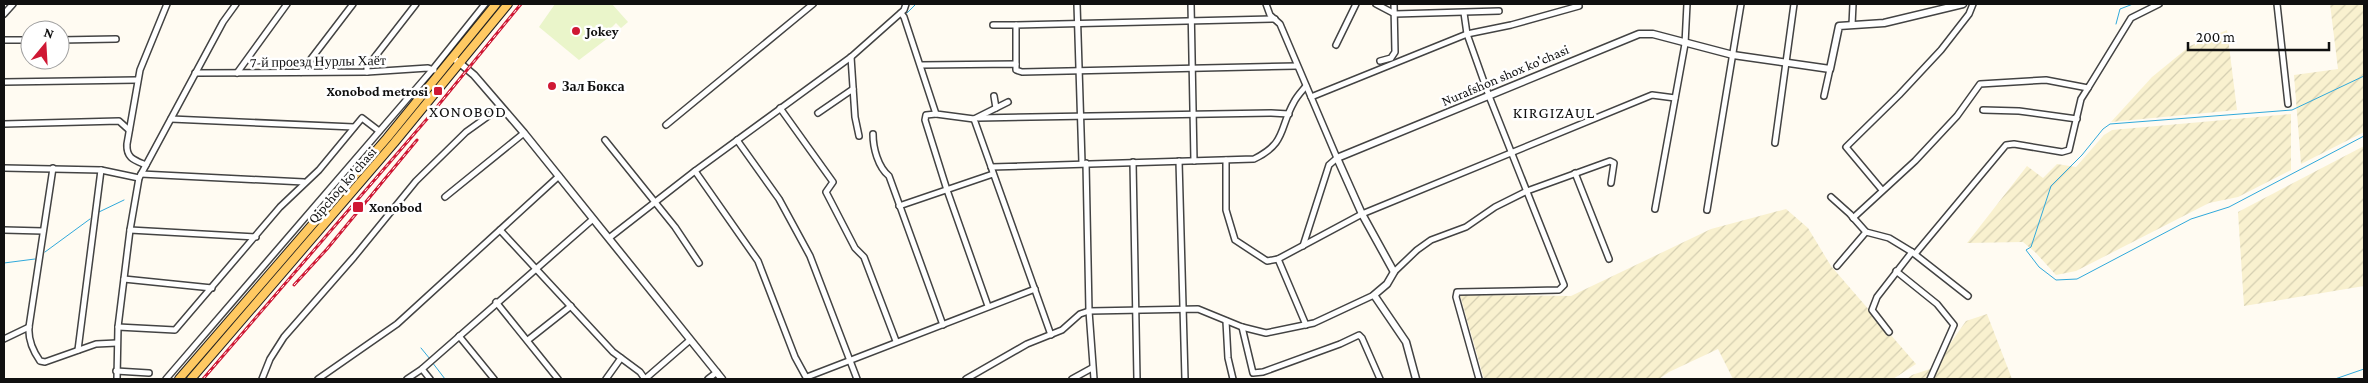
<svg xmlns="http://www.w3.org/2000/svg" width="2368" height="383" font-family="'Crimson Pro',serif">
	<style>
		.farmland { fill: url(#farmland-furrows) }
		.pitch { fill: #eaf5ca }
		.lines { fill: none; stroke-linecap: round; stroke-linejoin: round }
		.stream { stroke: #30a9db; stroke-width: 1 }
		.minor-casing { stroke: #434343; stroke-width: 8 }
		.tertiary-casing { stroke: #434343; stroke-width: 9 }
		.primary-casing { stroke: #212121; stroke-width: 10 }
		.minor { stroke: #fff; stroke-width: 5 }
		.tertiary { stroke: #fff; stroke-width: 6 }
		.primary { stroke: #ffc962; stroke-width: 8 }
		.rail-casing { stroke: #cf1834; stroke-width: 3 }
		.rail { stroke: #fff; stroke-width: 1; stroke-dasharray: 4; stroke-linecap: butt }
		.poi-dot { fill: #cf1834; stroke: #fff; stroke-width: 2 }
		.labels { text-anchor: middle; stroke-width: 5; stroke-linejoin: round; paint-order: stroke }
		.poi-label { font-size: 14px; font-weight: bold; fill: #101010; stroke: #fff; text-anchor: start }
		.street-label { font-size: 14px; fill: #101010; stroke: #fff }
		.quarter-label { font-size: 16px; letter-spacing: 1px; fill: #101010; stroke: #fff }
	</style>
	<defs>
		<pattern id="farmland-furrows" width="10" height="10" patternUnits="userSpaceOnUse" patternTransform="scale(1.25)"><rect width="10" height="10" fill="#f9f1cf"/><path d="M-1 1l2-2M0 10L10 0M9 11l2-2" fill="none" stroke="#d4ceb1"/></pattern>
	</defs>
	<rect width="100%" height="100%" fill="#fffbf2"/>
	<g class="farmland">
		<path d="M2330,4h34v128l-63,32 -7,-89 44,-6z"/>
		<path d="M2227,30l10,80 -126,12 41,-45 38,-31z"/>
		<path d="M2291,114v56l-53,27 -29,6 -133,68 -20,4 -20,-22 -13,-11 -56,1 60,-77 16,12 14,-14 19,3 28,-32 8,-5z"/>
		<path d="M2364,146v140l-120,20 -6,-94z"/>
		<path d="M1786,209l22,19 23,38 85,98 -23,15h-160l-15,-30 -49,23 -10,7h-175l-24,-84 111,1 140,-67z"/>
		<path d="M1987,314l25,65h-105l5,-4 21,-7 33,-47z"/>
	</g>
	<path class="pitch" d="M555,4h57l16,18 -7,6 -5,-5 -11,11 3,4 -29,22 -40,-33z"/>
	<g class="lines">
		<g class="stream">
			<path d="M907,13l9,-9"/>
			<path d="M2116,24l4,-15 13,-5"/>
			<path d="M2364,76l-72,34 -182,14 -7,5 -21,26 -31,31 -20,61 -5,3 13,17 17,13 21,-1 114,-60 38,-12 135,-71"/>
			<path d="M99,212l25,-12"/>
			<path d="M45,252l45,-33"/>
			<path d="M4,263l31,-4"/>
			<path d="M421,348l9,11"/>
			<path d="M432,362l13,17"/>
			<path d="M2335,379l29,-10"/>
		</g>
		<defs>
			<g id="minor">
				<path d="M1077,4l5,159"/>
				<path d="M1191,4l3,157"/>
				<path d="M1266,4l4,11 10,9 57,134 -8,7 -26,81"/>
				<path d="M1376,4l19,10 104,-3"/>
				<path d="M2277,4l11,100"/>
				<path d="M901,13l3,4 32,97 38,5"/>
				<path d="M1464,13l3,21 22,62 75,189 -5,5 -102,2 -1,5 23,82"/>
				<path d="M4,14l9,-10"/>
				<path d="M993,25h23"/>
				<path d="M1852,25l1,-21"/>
				<path d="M4,40h26"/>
				<path d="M60,40l56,-1"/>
				<path d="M1336,45l20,-41"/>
				<path d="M851,57l4,60 4,19"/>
				<path d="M1380,61l11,-3 4,-6 -1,-48"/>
				<path d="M1016,64v-39l259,-6"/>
				<path d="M921,65l95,-1v6l6,2 275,-6"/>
				<path d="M301,72l52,-68"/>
				<path d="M367,72v-5l49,-63"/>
				<path d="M195,73l172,-1 61,-4 6,2"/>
				<path d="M237,73l50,-69"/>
				<path d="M4,82l133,-2"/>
				<path d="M994,96l2,12"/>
				<path d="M1824,96l6,-27"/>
				<path d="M1311,97l156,-63 44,-9 68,-19"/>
				<path d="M1008,102l-34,17 77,216"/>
				<path d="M780,108l53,74 -7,10 29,56 9,9 32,84"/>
				<path d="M1983,110l36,1 58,8"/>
				<path d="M818,113l35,-24"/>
				<path d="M936,114l-10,1 -1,5 22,70 41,116"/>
				<path d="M978,118l293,-5 18,1"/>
				<path d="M171,119l183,8"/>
				<path d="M4,124l115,-3 10,9"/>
				<path d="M666,125l147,-121"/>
				<path d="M873,134c0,14 5,33 16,42l54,149"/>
				<path d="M605,140l70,87 24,36"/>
				<path d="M737,140l42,59 31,57 47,123"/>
				<path d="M1775,143l19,-139"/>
				<path d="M1226,160v50l9,30 32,21 11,-2 84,-45 290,-119 23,3"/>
				<path d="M1179,161l6,218"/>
				<path d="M1133,162l4,217"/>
				<path d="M1086,163l3,148 5,68"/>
				<path d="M146,165c-12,-5 -20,-7 -19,-21l13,-74 27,-66"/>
				<path d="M991,167l263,-8c33,-16 25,-31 40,-57 3,-6 8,-11 12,-16"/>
				<path d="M4,168l97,2 38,8"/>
				<path d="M53,168l-24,159c-1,12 4,24 11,34l5,1 51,-18 21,-1"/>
				<path d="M695,171l63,90 37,96 12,22"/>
				<path d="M1575,173l34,86"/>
				<path d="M141,174l163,8"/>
				<path d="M1882,190l-36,-43 53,-52 42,-45 28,-36 4,-10"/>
				<path d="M445,197l79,-64"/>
				<path d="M1831,197l19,17 16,18 23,6 23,14"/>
				<path d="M899,206l94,-32"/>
				<path d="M1655,209l30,-165 2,-40"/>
				<path d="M1707,210l34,-206"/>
				<path d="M1853,218l62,-57 42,-45 23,-32 66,-4 42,8 43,-70 28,-14"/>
				<path d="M4,230l39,1"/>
				<path d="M130,230l126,7"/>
				<path d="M500,230l113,122 27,20 5,7"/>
				<path d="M609,238l86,-67 156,-114 53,-47 2,-6"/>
				<path d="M1915,254l91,-109 8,-1 48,8 7,-2 12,-51 7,-11"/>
				<path d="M1278,259l28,66"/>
				<path d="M1837,266l29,-34"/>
				<path d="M1896,271l41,33 17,21 -24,54"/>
				<path d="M1394,272l23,-22 14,-10 35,-13 29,-20 32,-16 83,-30 4,2 -3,20"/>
				<path d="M124,279l88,9"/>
				<path d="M496,302l62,77"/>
				<path d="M1226,321l2,37 5,21"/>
				<path d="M118,327l57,3 105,-123 39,-37 43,-52 17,13"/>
				<path d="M1242,327l11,46 10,-1 77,-28 19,-9 3,3 18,41"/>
				<path d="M1889,332l-17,-22 5,-13 35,-45 56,44"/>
				<path d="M459,336l35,43"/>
				<path d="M4,339l25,-12"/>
				<path d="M528,340l43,-34"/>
				<path d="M78,350l23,-180"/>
				<path d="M422,369l8,10"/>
				<path d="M116,371l33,2"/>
				<path d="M117,379l1,-52 12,-97 9,-52 84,-156 13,-18"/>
				<path d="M166,379l267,-310 52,-65"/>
				<path d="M262,379l8,-20 14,-22 70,-80 62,-76 50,-49 35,-25"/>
				<path d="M318,379l79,-55 162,-148"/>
				<path d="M407,379l15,-10 171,-150"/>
				<path d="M606,379l15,-21"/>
				<path d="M645,379l45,-39"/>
				<path d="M708,379l9,-7"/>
				<path d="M808,379l-1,-2 228,-88"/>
				<path d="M966,379l61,-35 35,-14 18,-16 9,-3 109,-2 44,18 24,6 48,-10 60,-28"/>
				<path d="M1072,379l20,-11"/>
			</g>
			<g id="tertiary">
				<path d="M456,60l18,15 50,58 198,246"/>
				<path d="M1416,379l-10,-37 -32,-47 13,-11 7,-12 -32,-58 -25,-56 302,-124h14l80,21 97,14 9,-43 45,-3 79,-19"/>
			</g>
			<g id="primary">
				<path d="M179,379l208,-241 109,-134"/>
				<path d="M191,379l203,-236 114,-139"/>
			</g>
		</defs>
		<use href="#minor" class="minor-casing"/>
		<use href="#tertiary" class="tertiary-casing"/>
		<use href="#primary" class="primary-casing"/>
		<use href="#minor" class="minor"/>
		<use href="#tertiary" class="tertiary"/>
		<use href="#primary" class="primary"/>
		<defs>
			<g id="rail">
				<path d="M294,285l33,-36 90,-109"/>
				<path d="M203,379l224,-260 94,-115"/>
			</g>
		</defs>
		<use href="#rail" class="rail-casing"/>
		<use href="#rail" class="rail"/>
	</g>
	<g class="poi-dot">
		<circle cx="576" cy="31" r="5"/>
		<circle cx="552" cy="86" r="5"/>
		<rect x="433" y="86" width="10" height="10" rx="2.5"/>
		<rect x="352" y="201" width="12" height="12" rx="2.5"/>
	</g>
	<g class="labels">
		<g class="poi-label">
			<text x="586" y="36">Jokey</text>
			<text x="562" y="91">Зал Бокса</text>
			<text x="428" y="96" text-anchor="end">Xonobod metrosi</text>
			<text x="369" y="212">Xonobod</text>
		</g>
		<g class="street-label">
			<text transform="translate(318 61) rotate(-1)" y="5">7-й проезд Нурлы Хаёт</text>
			<text transform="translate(1505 75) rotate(-23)" y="5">Nurafshon shox ko'chasi</text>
			<text transform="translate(342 185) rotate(-49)" y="5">Qipchoq ko'chasi</text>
		</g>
		<g class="quarter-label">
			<text x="468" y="117">XONOBOD</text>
			<text x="1554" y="118">KIRGIZAUL</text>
		</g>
	</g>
	<rect width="2368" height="383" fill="none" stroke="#101010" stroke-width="10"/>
	<g transform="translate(45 45) rotate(18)"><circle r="24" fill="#ffffff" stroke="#9f9f9f"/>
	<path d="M0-4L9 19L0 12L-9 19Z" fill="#cf1834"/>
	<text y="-8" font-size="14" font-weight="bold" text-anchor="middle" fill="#101010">N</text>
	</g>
	<path d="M2188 42v8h141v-8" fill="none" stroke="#101010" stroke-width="2.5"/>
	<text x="2196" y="42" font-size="15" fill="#101010" stroke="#ffffff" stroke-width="4" paint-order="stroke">200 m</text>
</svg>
